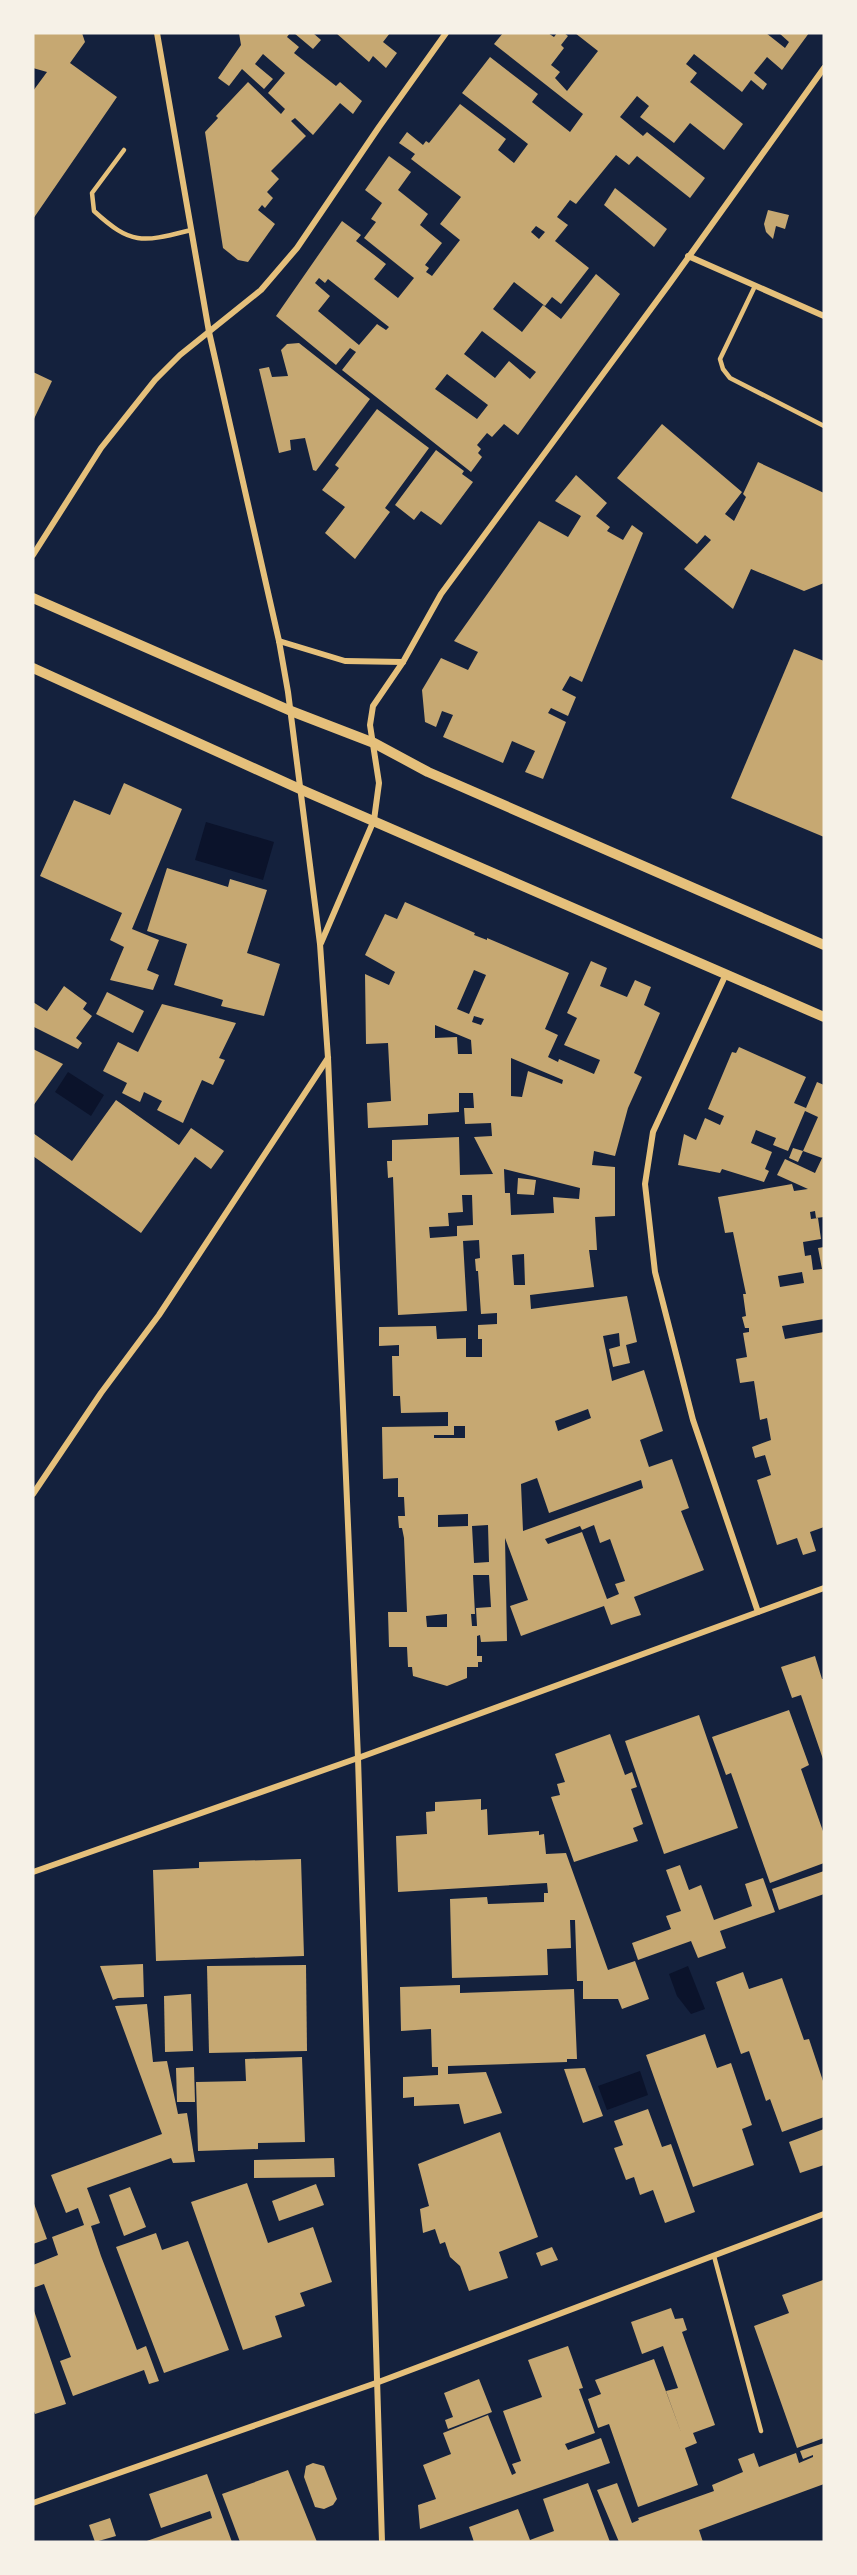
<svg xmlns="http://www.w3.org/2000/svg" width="857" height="2575" font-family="Quicksand,sans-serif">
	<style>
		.water { fill: #0b132b }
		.building { fill: #c6a872; fill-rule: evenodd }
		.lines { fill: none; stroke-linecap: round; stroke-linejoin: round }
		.service { stroke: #e5c07b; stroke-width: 4.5 }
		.minor { stroke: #e5c07b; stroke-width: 6 }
		.tertiary { stroke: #e5c07b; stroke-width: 10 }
	</style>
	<rect width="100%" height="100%" fill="#14213d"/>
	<g class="water">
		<path d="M206,822l68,20 -11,38 -68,-20z"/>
		<path d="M68,1072l36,23 -13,21 -36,-24z"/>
		<path d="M688,1966l17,43 -14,5 -14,-18 -8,-22z"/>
		<path d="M640,2071l8,24 -41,15 -9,-24z"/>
	</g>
	<g class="building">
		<path d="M33,33h49l3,9 -15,21 47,34 -84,122v-128l14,-19 -14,-4z"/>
		<path d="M239,33h51l-3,4 12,10 -5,6 42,33 4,-4 22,19 -9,13 -13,-11 -27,32 -18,-17 -4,3 15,15 -35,35 8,8 -12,13 6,6 -8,10 -3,-3 -4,5 17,14 -27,38 -10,-2 -15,-12 -18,-116 13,-14 -2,-2 32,-34 33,32 4,-5 -17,-16 17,-20 -22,-19 -8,10 18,15 -9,10 -22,-20 -13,17 -11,-8 23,-33z"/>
		<path d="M294,33h19l8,7 -8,9z"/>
		<path d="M336,33h54l-7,9 14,11 -11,15 -13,-12 -4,6z"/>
		<path d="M503,33h45l6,4 3,-4h7l4,3 -7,9 3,3 -13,17 9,7 -5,6 12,13 31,-40 -23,-18h191l19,15 4,-6 -10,-9h30l-27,37 -15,-13 -13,16 13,11 -4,6 -12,-10 -9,12 -48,-38 -8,10 11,9 -7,9 53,42 -19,26 -34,-27 -16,20 -34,-26 9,-11 -12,-10 -17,21 23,19 4,-4 58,46 -15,20 -53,-42 -8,9 -13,-10 -40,49 -6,-4 -13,17 11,8 -13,16 34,27 -28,36 -9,-7 -7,9 -31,-24 -21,27 29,23 21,-27 18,14 35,-45 24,20 -102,141 -14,-11 -12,13 -5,-4 -10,12 4,4 -3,4 4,4 -11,15 -129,-102 14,-18 -6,-4 -14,17 -60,-49 66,-95 19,14 -5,6 30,23 -12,15 24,19 16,-20 -50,-40 12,-16 -5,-3 11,-16 -17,-13 24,-34 22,16 -13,18 30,24 -8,11 22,18 -17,22 4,3 -3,4 6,4 28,-36 -20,-16 21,-27 -50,-38 4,-5 -16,-11 8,-11 16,13 3,-4 3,2 31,-39 46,35 -8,11 16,13 14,-19 -66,-51 28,-36 48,37 -6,8 38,30 13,-18 -89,-70zM536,226l9,6 -6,7 -8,-7zM319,278l6,5 3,-4 61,48 -3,3 -9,-6 -18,21 -41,-34 12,-15 -15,-13zM482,331l54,41 -6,7 -21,-18 -14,17 -31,-24zM447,374l41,31 -11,14 -42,-30z"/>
		<path d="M615,188l52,41 -13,18 -50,-42z"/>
		<path d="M768,210l21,5 -4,14 -9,-3 -3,13 -7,-7 -2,-8z"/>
		<path d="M299,343l71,56 -54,72 -3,-1 -8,-32 -15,2 1,10 -12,3 -20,-84 10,-2 3,10 16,-1 -7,-26 6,-6z"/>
		<path d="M33,372l19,9 -19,40z"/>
		<path d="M377,409l52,39 -44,60 5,4 -35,47 -30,-26 20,-26 -23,-17 17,-22 -4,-3z"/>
		<path d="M662,424l80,68 -17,22 9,7 12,-24 -3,-3 15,-32 66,31v90l-20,8 -53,-22 -18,40 -49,-40 27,-29 -6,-5 -8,9 -80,-66z"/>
		<path d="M436,450l28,21 -2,3 11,8 -32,43 -20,-14 -7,9 -19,-15z"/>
		<path d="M576,475l31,28 -11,13 14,11 -3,4 16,9 9,-15 11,8 -61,149 -12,-6 -8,14 14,7 -8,19 -17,-8 -3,5 18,9 -23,57 -18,-7 10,-21 -23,-10 -9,22 -60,-26 10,-22 -11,-4 -6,16 -11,-5 -3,-32 19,-32 27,12 10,-18 -24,-11 85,-120 29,16 13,-21 -26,-15z"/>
		<path d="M794,649l30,12v176l-93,-39z"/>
		<path d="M124,783l58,26 -50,120 27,11 -12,30 12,5 -6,15 -43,-10 14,-33 -14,-7 12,-27 -82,-37 34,-76 36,15z"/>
		<path d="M167,868l61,19 2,-8 37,11 -20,63 33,11 -16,52 -43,-10 2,-6 -49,-15 13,-41 -40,-13z"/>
		<path d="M405,902l70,31 -1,2 13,5v-2l82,35 -24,56 13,6 -10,22 10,5 1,-3 35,15 6,-14 -36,-15 13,-27 -10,-5 24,-52 16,7 -7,18 27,11 8,-17 16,7 -7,18 16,8 -26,60 8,4 -14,31 -13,48 -21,-5 -2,14 23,2v49l-20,1 2,33h-8l5,37 -64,8 1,14 96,-13 10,46 -11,3 4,18 -17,4 -4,-18 11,-3 -1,-13 -16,3 9,45 32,-11 19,61 -23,9 9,27 23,-8 17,49 -8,3 23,59 -70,27 7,18 -13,4 -17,6 -7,-19 -83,30 -11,-30 18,-6 -23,-62 2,103 -26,1 -1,-7 -3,1v20h5v6h-4v5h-11v11l-20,8 -34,-10 -1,-9h-4l-1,-20h-18l-1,-35h19l-3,-74 -2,-10h-3l-1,-12h7l-1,-19h-6v-19l-15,1 -1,-52 66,-1v-14l-47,1 -1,-17h-7l-1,-40h7v-11l-20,1v-19l57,-1 1,13 29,-1v19h16v-18h-4v-14l19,-1v-11l-16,1 -3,-43h-2l-1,-12 5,-1 -1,-18 -16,1 4,70 -69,4 -5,-138 -5,1 -1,-17h5v-21l67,-3 1,38 33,-1 -19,-37 18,-1 -1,-13 -26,1 -1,-16h10l-1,-15h-14v19l-31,2v11l-60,3 -1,-25 24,-2 -3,-58 -22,1 -1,-70 24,11 6,-13 -30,-17 20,-41 12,5zM474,970l12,5 -17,39 -12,-5zM474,1016l10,3 -3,6 -9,-3zM435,1025l36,15 1,14h-14l-1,-17 -22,1zM511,1058l52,22 -1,4 -34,-13 -6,26 -11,-1zM504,1169l76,19 -1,11 -26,-2 1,16 -43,2 -1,-22h-5zM462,1195h10l1,30 -16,1v10l-27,2 -1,-11 20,-1 -1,-13 15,-1zM524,1254l1,31h-11l-2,-30zM588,1409l3,9 -33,13 -3,-10zM454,1426h11v12h-31v-3h20zM537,1478l12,35 92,-33 2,8 -120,43 -2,-47zM468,1514v12l-30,1v-12zM488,1525l1,37 -15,1 -2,-37zM594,1525l6,18 10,-4 15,42 -10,3 4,10 -12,5 -25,-67 -34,12 -3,-5 35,-13 2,4zM473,1575h16l2,32 -15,1 1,18h-5l-1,-12h4zM447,1614v13h-20l-1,-11z"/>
		<path d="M64,986l23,17 -4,6 9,7 -16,22 6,5 -4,6 -44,-22 -1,2v-27l14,9z"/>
		<path d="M107,992l37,19 -11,22 -37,-19z"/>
		<path d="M162,1004l74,19 -17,35 6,2 -12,25 -11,-5 -19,43 -26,-13 5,-9 -18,-9 -4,10 -18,-9 5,-10 -24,-12 15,-29 20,10z"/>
		<path d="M739,1047l67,30 -12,26 12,5 11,-26 7,3v132l-8,1 -1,-7 -5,1 1,7 7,-1 3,21 -18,3 2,14 6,-1 2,15 9,-1 -4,-21 6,-1v72l-42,7 3,13 39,-7v195l-14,5 6,19 -13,4 -6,-17 -20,7 -20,-65 14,-5 -6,-20 -10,3 -3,-11 19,-7 -4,-22 -7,2 -6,-39 -14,2 -4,-24 11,-2 -4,-24 6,-1v-4h-4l-3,-11 4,-1 -3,-22h3l-13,-62 -8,1 -7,-36 74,-13 2,7 14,-2 -31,-14 8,-16 30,14 7,-15 -19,-7 15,-34 -13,-6 -17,40 -15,-6 3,-7 -20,-8 -5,13 21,9 -7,17 4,2 -5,11 -42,-13 -2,4 -42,-8 6,-31 12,6 9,-22 15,7 4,-9 -16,-7 24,-57 4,1zM802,1272l2,11 -24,4 -2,-11z"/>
		<path d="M33,1049l30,15 -30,42z"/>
		<path d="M116,1100l63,45 12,-17 33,23 -13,18 -16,-12 -54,76 -108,-77v-23l39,28z"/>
		<path d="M793,1148l10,3 -5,11 -9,-4z"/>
		<path d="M518,1178l18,2 -2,15 -17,-1z"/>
		<path d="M815,1656l7,23h2v83l-23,-67 -9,3 -11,-31z"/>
		<path d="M789,1710l20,55 -8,4 23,65v29l-54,20 -39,-110 -5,2 -14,-38z"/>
		<path d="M699,1715l39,113 -74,26 -39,-113z"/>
		<path d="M610,1734l15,41 7,-3 5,15 -6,2 12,35 -10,4 5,13 -64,21 -23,-65 9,-2 -3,-11 8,-2 -10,-28z"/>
		<path d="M481,1799v11l6,-1 1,26 51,-4v4l5,-1 2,20 20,-1 42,117 27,-9 14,38 -27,10 -4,-10h-35v-18h-6l-2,-61h-5l1,28 -24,1 1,26 -96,3 -2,-79 37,-2 1,7 56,-2v-9h4l-1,-10 -149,9 -2,-56 31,-2 -1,-22 9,-1v-9z"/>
		<path d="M301,1859l3,97 -148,5 -3,-91 46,-2v-6z"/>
		<path d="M680,1865l9,25 12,-5 13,35 38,-14 -7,-22 18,-6 12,34 -55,19 6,17 -28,10 -7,-17 -53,19 -6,-17 39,-14 -5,-13 15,-5 -15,-41z"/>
		<path d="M824,1871v23l-45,16 -7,-21z"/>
		<path d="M143,1964l1,33 -26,1 -5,2 -13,-34z"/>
		<path d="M306,1965l1,86 -98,2 -2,-87z"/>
		<path d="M743,1972l6,17 33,-11 22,62 5,-1 15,45v33l-42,15 -12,-33 -4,2 -17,-50 -8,3 -25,-72z"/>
		<path d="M460,1985v8l114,-4 3,70h-10v3l-119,4v8l38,-2 16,41 -38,11 -5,-20 -45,2v-9l-11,1v-21l35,-2v-8h-6l-1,-38 -30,2 -1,-44z"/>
		<path d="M191,1994l2,57 -28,1 -1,-56z"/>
		<path d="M147,2004l6,58 14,-1 11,53 9,-1 8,49 -22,1 -2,-5 -84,30 13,35 -9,3 10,30 36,94 9,-4 13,35 -10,3 -5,-14 -71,26 -13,-35 11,-4 -27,-73 -11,4v-23l25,-10 -6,-18 32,-12 -6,-17 -12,5 -15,-38 111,-41 -47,-128z"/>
		<path d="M705,2034l12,34 14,-5 21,62 -10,4 12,36 -61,22 -47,-132z"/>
		<path d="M302,2057l3,85 -47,1v6l-60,2 -2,-69 50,-1 -1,-22z"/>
		<path d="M194,2067l1,35h-18l-1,-34z"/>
		<path d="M585,2068l18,48 -20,7 -19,-54z"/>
		<path d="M648,2109l14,38 9,-3 24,68 -30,11 -12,-33 -13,5 -6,-18 -8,3 -12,-32 9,-3 -9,-24z"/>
		<path d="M824,2129v36l-24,8 -11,-31z"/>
		<path d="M500,2132l38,105 -39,15 9,26 -39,13 -9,-25 -10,-9 -5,-15 -5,2 -5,-15 -12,4 -3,-24 9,-3 -11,-42z"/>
		<path d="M334,2158l1,19 -81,1v-18z"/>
		<path d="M247,2183l21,60 45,-16 19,55 -32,11 5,13 -30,10 7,21 -39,13 -52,-148z"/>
		<path d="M316,2184l8,21 -45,16 -7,-20z"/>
		<path d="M130,2187l16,40 -22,9 -15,-41z"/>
		<path d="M33,2201l14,38 -14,5z"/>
		<path d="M156,2233l6,17 26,-9 41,109 -65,23 -48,-126z"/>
		<path d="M552,2247l6,13 -17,6 -5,-13z"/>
		<path d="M823,2280l1,158 -27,10 -43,-122 35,-13 -7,-18z"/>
		<path d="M33,2308l33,96 -31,10 -2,-5z"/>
		<path d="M671,2308l4,11 8,-1 4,12 -5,2 33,93 -22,8 4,10 -12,5 13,37 -60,22 -29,-83 -11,4 -10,-29 13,-5 -6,-14 59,-21 28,76 -16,-44 12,-3 -15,-42 -21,8 -11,-32z"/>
		<path d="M568,2346l15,42 -4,1 16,44 -30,11 3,6 33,-12 9,25 -190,66 -2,-24 18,-6 -13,-34 28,-11 -8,-21 45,-18 24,60 4,-2 -4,-9 9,-3 -18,-50 39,-14 -14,-37z"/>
		<path d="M479,2379l13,33 -44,17 -3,-9 8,-3 -9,-24z"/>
		<path d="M824,2443v41l-125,46 4,12h-84l-22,-52 20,-7 15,40 7,-3 -1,-2 76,-27 -2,-6 31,-13 -5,-13 16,-6 5,14 37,-14 3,10 14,-6v-2l-10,4 -3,-8z"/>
		<path d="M313,2463l11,3 13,33 -4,6 -9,4 -9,-2 -11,-30 2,-11z"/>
		<path d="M288,2470l29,72h-77l-18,-48z"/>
		<path d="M207,2474l25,68h-88l68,-24 -2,-7 -49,17 -12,-34z"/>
		<path d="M588,2483l22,59h-136l-5,-15 49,-18 12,31 24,-9 -11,-32z"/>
		<path d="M110,2518l6,18 -21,6 -6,-17z"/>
	</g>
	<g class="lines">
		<g class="service">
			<path d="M124,150l-32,43 2,18c38,35 49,31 97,19"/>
			<path d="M755,286l-35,73 3,10 7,9 94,48"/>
			<path d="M714,2256l47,175"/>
		</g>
		<g class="minor">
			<path d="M157,33l52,299 70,309 9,51 32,252 8,114 30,700 24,784"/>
			<path d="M688,256l136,60"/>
			<path d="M33,555l68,-107 54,-68 25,-25 81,-65 36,-42 82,-121 67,-94"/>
			<path d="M279,641l66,20 58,1"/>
			<path d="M321,943l53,-123 5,-37 -9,-58 3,-19 30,-44 38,-68 229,-311 154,-215"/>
			<path d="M726,974l-73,158 -8,52 10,88 38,148 65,192"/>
			<path d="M33,1494l68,-101 58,-78 169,-257"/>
			<path d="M33,1872l325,-114 466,-170"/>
			<path d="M33,2503l343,-120 448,-169"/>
		</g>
		<g class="tertiary">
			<path d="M33,598l258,113 83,32 54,29 396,173"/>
			<path d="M33,668l269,122 522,227"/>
		</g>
	</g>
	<rect width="857" height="2575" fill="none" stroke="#f6f1e7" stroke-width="69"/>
</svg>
